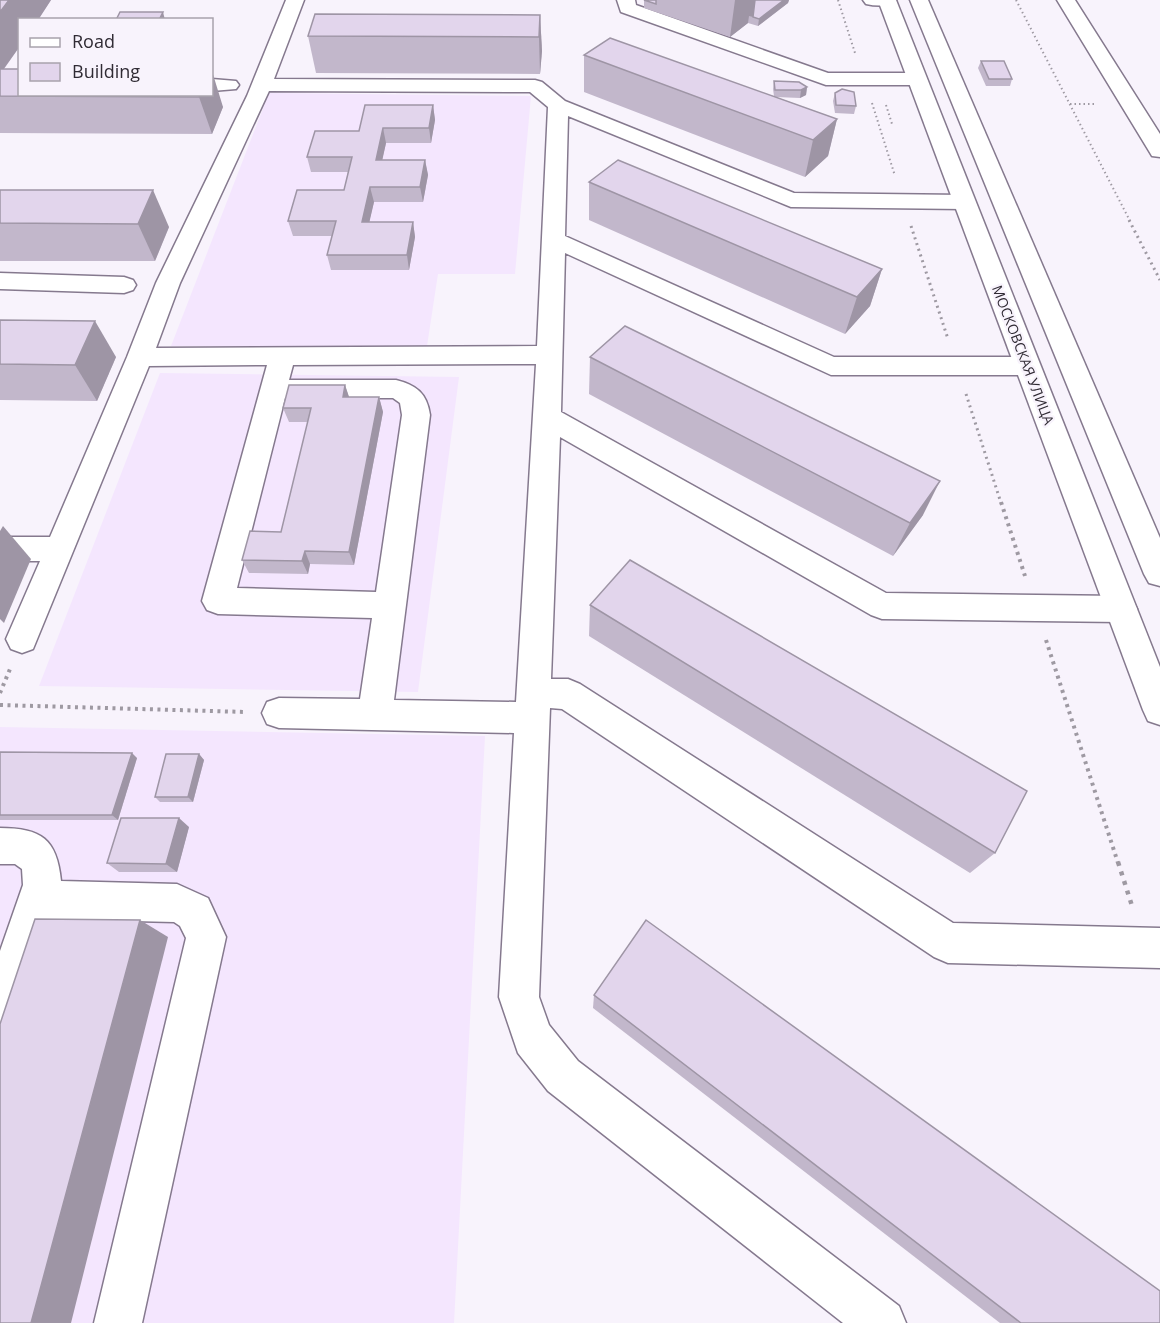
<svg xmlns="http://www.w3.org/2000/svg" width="1160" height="1323" font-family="'Open Sans',sans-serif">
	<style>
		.built { fill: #f4e6fe }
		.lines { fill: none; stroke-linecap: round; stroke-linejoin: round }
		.minor-casing { stroke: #85798e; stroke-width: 3 }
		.major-casing { stroke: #85798e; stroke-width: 3 }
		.path-far3 { stroke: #9e99a2; stroke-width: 2; stroke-dasharray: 1.5 3; stroke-linecap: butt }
		.path-far2 { stroke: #9e99a2; stroke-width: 3; stroke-dasharray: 2 4; stroke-linecap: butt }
		.path-far1 { stroke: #9e99a2; stroke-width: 4; stroke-dasharray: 3 4.5; stroke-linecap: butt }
		.path { stroke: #9e99a2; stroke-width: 4.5; stroke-dasharray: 4 6; stroke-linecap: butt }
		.minor { fill: #fff; fill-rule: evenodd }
		.major { fill: #fff; fill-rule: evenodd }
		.wall { fill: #c2b7cb }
		.shaded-wall { fill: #9e95a5 }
		.building { fill: #e2d5ec; stroke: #9e95a5; stroke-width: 1.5 }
		.labels { text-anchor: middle; stroke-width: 4.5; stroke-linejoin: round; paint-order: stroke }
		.far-street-label { font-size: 14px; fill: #302b34; stroke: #f8f3fc }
	</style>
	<rect width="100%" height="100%" fill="#f8f3fc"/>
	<g class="built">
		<path d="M269,93l262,3 -16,178h-77l-11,72h-256z"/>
		<path d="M160,373l299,4 -41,315 -379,-6z"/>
		<path d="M0,727l485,9 -31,587h-454z"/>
	</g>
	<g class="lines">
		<defs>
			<g id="minor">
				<path d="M286,0h18l-30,79 261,1 7,2 23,19 229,92 170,2 8,2 3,5 -3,5 -8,2 -173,-2 -223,-91 -3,120 269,121h193l9,3 4,6 -4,6 -9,3h-196l-266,-122 -4,159 325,181 235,3 11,4 5,9 -5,9 -11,4 -239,-3 -11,-4 -311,-178 -9,242h17l12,5 373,239 207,5v40l-212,-5 -14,-6 -372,-248 -12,-1 -11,289 10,28 29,36 321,245 7,17h-63l-295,-232 -30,-38 -19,-56 15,-264 -235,-5 -12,-4 -5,-11 5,-11 12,-4 81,1 12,-81 -154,-4 -11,-4 -5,-9 65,-236 -118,1 -116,283 -11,4 -11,-4 -5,-10 34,-78h-40v-24h50l77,-180 29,-74 91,-187zM269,91l261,1 18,15 -11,239 -381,2 24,-65zM536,364l-20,338 -122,-2 36,-285c-3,-22 -14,-30 -34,-35h-107l4,-15zM285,398h108l7,5 2,12 -26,177 -139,-4z"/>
				<path d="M617,0h18l1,5 192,68h88l7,2 3,4 -3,4 -7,2h-90l-205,-73z"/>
				<path d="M863,0h33l-3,4c-9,2 -18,2 -27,0z"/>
				<path d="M1057,0h18l85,134v23l-8,-1 -3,-5z"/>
				<path d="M212,79l24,2 3,4 -3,4 -24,2z"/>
				<path d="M0,273l124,4 9,3 3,5 -3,5 -9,3 -124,-4z"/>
				<path d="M0,828c41,0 57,11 61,53l116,3 31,14 18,39 -84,386h-48l92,-385 -6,-12 -6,-4 -124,-3 -36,104 -14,6v-78l23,-66 -1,-16 -7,-5h-15z"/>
			</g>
			<g id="major">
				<path d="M878,0h18l264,667v58l-12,-4 -5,-11z"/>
				<path d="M910,0h18l232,538v48l-11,-3 -5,-9z"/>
			</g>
		</defs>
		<use href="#minor" class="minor-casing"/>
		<use href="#major" class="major-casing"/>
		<g class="path-far3">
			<path d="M838,0l17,53"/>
			<path d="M1016,0l114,221"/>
			<path d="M872,103l23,73"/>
			<path d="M1070,104h26"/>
			<path d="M886,105l6,19"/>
		</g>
		<g class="path-far2">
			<path d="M1129,220l31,60"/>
			<path d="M911,226l37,113"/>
			<path d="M966,394l35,109"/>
		</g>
		<g class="path-far1">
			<path d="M1001,502l24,74"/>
			<path d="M1046,640l72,223"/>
			<path d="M0,693l10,-24"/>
			<path d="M0,705l246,7"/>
		</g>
		<path class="path" d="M1118,862l15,47"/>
		<use href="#minor" class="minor"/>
		<use href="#major" class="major"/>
	</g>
	<g class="wall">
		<path d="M0,0h51l-13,20h-18v26l-16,23 208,25 11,13 -11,27 -212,-1z"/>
		<path d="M644,0h145l-1,3 -30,23 -10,-3 -18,14 -86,-29z"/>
		<path d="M540,15l2,36 -2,23 -224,-1 -8,-37z"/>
		<path d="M584,55l190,41 -1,-7 1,-8 33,6 -1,8 -6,3 -24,-1 61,22 -9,37 -23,21 -221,-85z"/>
		<path d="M981,61l31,18 -2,7h-24l-8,-18z"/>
		<path d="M835,93l21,13 -2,8 -19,-1 -2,-12z"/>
		<path d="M433,105l2,15 -4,23h-45l-4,17h43l3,15 -5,27h-49l-5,20h44l2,15 -6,33h-78l-4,-15 5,-19h-39l-5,-15 56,-31 4,-18h-37l-4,-15z"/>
		<path d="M589,182l293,87 -12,37 -25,28 -256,-114z"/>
		<path d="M0,190l169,37 -14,34h-155z"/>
		<path d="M0,320l116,37 -19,44 -97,-1z"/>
		<path d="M590,357l333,158 -30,41 -304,-162z"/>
		<path d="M345,385l4,12h30l4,15 -29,153 -44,-1 -2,10 -59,-1 -7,-13 39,-28 27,-110h-19l-6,-14z"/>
		<path d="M590,605l405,248 -25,20 -381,-237z"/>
		<path d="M0,752l137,6 -19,62h-118z"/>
		<path d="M199,754l5,6 -11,42h-33l-5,-5z"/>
		<path d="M189,827l-12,45h-58l-12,-9z"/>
		<path d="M594,995l566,328h-160l-407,-315z"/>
	</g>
	<g class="shaded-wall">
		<path d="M9,0h42l-13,20h-18v26l-20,28v-62z"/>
		<path d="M735,0h20l-2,17 -4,-1 -1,7 -18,14z"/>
		<path d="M784,0h5l-1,3 -30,23 1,-7z"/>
		<path d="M163,12l2,8h-6z"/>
		<path d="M540,15l2,36 -2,23 -1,-37z"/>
		<path d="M212,71l11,36 -11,27 -13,-37 1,-3h12z"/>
		<path d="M807,87l-1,8 -6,3 1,-8z"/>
		<path d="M433,105l2,15 -4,23 -2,-15z"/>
		<path d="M837,119l-9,37 -23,21 8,-37z"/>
		<path d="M383,128l3,15 -7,32 -3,-15z"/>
		<path d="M425,160l3,15 -5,27 -3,-15z"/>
		<path d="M370,187l4,15 -8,35 -4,-15z"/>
		<path d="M153,190l16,37 -14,34 -17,-37z"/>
		<path d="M413,222l2,15 -6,33 -2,-15z"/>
		<path d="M882,269l-12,37 -25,28 12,-37z"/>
		<path d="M95,321l21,36 -19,44 -22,-36z"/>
		<path d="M345,385l5,15 -7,-3z"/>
		<path d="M379,397l4,15 -29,153 -5,-13z"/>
		<path d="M940,481l-17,34 -30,41 17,-33z"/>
		<path d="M3,526l28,33 -27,64 -4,-4v-88z"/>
		<path d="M305,551l5,13 -2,10 -6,-13z"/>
		<path d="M132,753l5,5 -19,62 -6,-5z"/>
		<path d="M199,754l5,6 -11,42 -5,-5z"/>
		<path d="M179,818l10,9 -12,45 -11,-8z"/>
		<path d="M140,920l28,17 -97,386h-40z"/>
	</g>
	<g class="building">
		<path d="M0,0h9l-9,12z"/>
		<path d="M644,0h12v4z"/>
		<path d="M755,0h29l-25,19 -6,-2z"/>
		<path d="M120,12h43l-4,8h-43z"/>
		<path d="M315,14l225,1 -1,22 -231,-1z"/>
		<path d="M610,38l227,81 -24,21 -229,-85z"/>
		<path d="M981,61h23l8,18h-23z"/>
		<path d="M0,69h20v25h180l-1,3 -199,-1z"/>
		<path d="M774,81l25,1 8,5 -6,3h-26z"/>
		<path d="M842,89l12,3 2,14 -20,-1 -1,-12z"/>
		<path d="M365,105h68l-4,23h-46l-7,32h49l-5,27h-50l-8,35h51l-6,33h-80l9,-34h-48l9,-31h47l8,-33h-45l8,-26h44z"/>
		<path d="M618,160l264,109 -25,28 -268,-115z"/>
		<path d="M0,190h153l-15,34 -138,-1z"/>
		<path d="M0,320l95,1 -20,44 -75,-1z"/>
		<path d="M625,326l315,155 -30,42 -320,-166z"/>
		<path d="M289,385h56l-2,12h36l-30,155 -44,-1 -3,10 -60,-1 8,-29 31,1 30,-124h-28z"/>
		<path d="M630,560l397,231 -32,62 -405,-248z"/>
		<path d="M0,752l132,1 -20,62h-112z"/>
		<path d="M166,754h33l-11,43h-33z"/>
		<path d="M121,818h58l-13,46 -59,-1z"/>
		<path d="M35,919l105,1 -109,403h-31v-299z"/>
		<path d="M646,920l514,371v32h-139l-427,-328z"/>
	</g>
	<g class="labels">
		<g class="far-street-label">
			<text transform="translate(1023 355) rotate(69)" y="5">МОСКОВСКАЯ УЛИЦА</text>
		</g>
	</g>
	<rect x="18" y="18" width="195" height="78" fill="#f8f3fc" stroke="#a8a3ac" stroke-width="1.5"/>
	<rect x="30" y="38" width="30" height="9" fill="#ffffff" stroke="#a8a3ac" stroke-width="1.5"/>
	<text x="72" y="48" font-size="18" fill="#302b34">Road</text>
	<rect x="30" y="63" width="30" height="18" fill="#e2d5ec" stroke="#a8a3ac" stroke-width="1.5"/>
	<text x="72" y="78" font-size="18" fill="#302b34">Building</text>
</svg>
